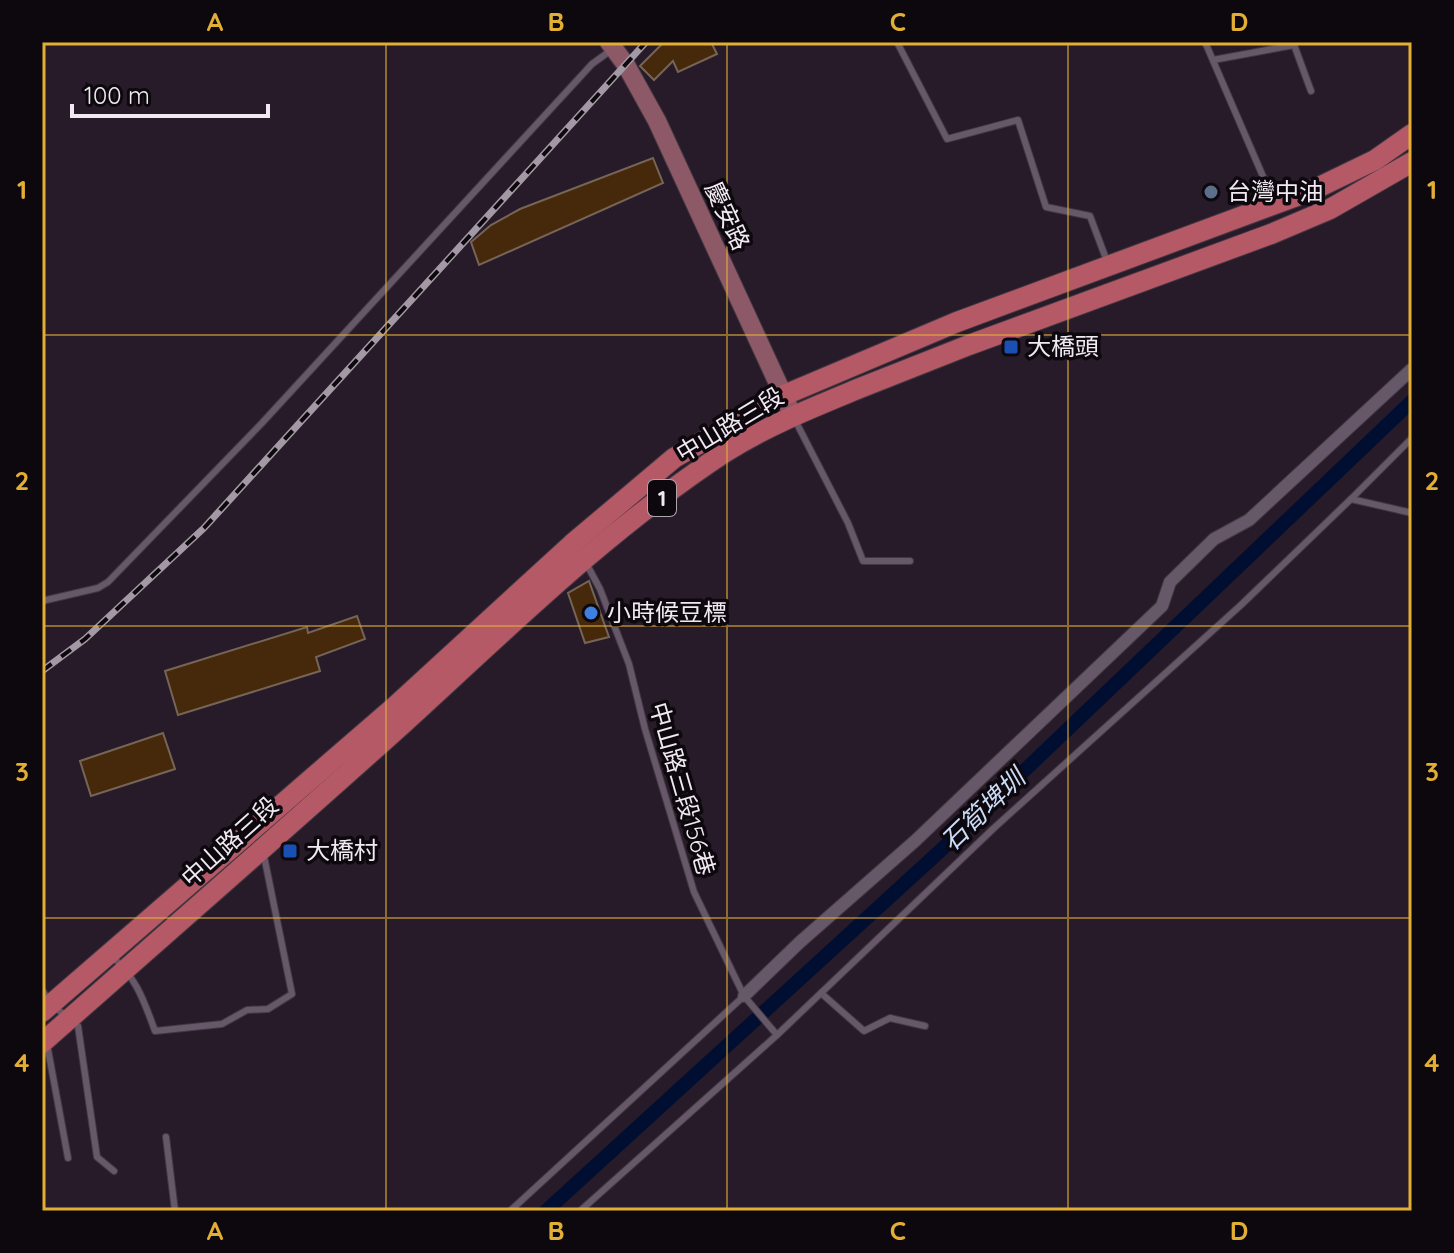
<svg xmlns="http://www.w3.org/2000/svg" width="1454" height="1253" font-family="Quicksand,'Noto Sans TC',sans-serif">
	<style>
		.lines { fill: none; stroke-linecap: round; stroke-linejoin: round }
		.canal { stroke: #000e32; stroke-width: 14 }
		.building { fill: #46280b; stroke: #766557; stroke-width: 2 }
		.lane-casing { stroke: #423842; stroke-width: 8 }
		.street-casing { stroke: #423842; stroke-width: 14 }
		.secondary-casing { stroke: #423842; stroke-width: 20 }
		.primary-casing { stroke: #423842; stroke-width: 22 }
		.lane { stroke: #665868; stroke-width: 6 }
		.street { stroke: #665868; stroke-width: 12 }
		.secondary { stroke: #8e5967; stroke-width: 18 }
		.primary { stroke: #b55966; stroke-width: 20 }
		.rail-casing { stroke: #a399a4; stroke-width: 7 }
		.rail { stroke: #0d080e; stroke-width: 4; stroke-dasharray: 12; stroke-linecap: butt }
		.grid { fill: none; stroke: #e3ae34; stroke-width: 2; stroke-opacity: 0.55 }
		.service-dot { fill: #5c6f8a; stroke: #0d080e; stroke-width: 3 }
		.transit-dot { fill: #1a4fb4; stroke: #0d080e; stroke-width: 3 }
		.shop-dot { fill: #3f7fe0; stroke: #0d080e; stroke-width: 3 }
		.labels { text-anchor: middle; stroke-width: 7; stroke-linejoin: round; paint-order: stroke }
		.shield { fill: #0d080e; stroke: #ada6ae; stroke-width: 2 }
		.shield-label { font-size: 22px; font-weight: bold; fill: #f1e9f2 }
		.poi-label { font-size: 24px; fill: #f1e9f2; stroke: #0d080e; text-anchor: start }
		.street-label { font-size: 24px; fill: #f1e9f2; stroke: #0d080e }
		.water-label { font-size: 26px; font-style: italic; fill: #cbdcf7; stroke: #0d080e }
		.neatline { fill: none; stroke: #e3ae34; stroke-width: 3 }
		.grid-label { font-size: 26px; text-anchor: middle; font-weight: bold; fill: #e3ae34 }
	</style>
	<rect width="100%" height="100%" fill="#281b29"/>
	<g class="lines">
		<path class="canal" d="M546,1211l394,-360 472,-450"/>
	</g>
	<g class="building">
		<path d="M664,42h47l6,12 -39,18 -5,-11 -19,19 -14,-14z"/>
		<path d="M653,158l10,25 -184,82 -8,-23 20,-17 29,-16z"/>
		<path d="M589,581l20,56 -24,6 -17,-50z"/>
		<path d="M357,616l8,23 -49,18 4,14 -142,44 -13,-44 142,-44 1,6z"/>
		<path d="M163,733l12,36 -84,27 -11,-35z"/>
	</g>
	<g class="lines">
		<defs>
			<g id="lane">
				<path d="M897,42l50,97 71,-19 28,87 44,9 18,48"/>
				<path d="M1205,42l69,160"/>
				<path d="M1293,42l18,49"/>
				<path d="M1213,60l81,-15"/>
				<path d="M795,420l53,103 15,38h47"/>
				<path d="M1351,499l61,-61"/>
				<path d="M586,563l14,26 29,75 16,65 49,163 50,104 33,39"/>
				<path d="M42,601l56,-13 10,-6 154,-159 330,-359 18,-13"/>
				<path d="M110,955c26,21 34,46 45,76l67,-7 25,-14 21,-1 24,-15 -28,-138"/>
				<path d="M42,990l9,14 27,22 19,131 17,14"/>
				<path d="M821,993l43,38 26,-13 35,8"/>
				<path d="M47,1044l21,114"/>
				<path d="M166,1137l9,74"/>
				<path d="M510,1211l234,-215"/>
				<path d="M580,1211l197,-176 217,-207 247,-223 110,-106 61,14"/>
			</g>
			<path id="street" d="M744,996l56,-54 115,-101 247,-235 8,-24 44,-43 35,-19 163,-151"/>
			<path id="secondary" d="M609,42l17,23 31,56 136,295"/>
			<g id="primary">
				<path d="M42,1012l351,-304 179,-164 102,-86 108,-62 175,-74 356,-132 62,-30 37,-26"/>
				<path d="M42,1043c121,-107 243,-213 363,-321 103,-94 202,-192 319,-269 42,-27 90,-46 136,-65l109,-43 302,-111 59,-25 82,-47"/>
			</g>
		</defs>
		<use href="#lane" class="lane-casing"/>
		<use href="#street" class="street-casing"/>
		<use href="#secondary" class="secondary-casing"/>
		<use href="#primary" class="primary-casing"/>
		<use href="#lane" class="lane"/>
		<use href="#street" class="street"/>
		<use href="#secondary" class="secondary"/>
		<use href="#primary" class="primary"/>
		<defs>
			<path id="rail" d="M42,671l43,-32 119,-111 442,-486"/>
		</defs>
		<use href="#rail" class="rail-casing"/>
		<use href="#rail" class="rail"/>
	</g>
	<path class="grid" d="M386,42v1169M727,42v1169M1068,42v1169M42,335h1370M42,626h1370M42,918h1370"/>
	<circle class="service-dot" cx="1211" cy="192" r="8"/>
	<g class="transit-dot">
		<rect x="1003" y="339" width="16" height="16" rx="4"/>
		<rect x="282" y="843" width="16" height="16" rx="4"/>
	</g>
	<circle class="shop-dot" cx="591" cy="613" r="8"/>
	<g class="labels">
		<rect class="shield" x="648" y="480" width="28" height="36" rx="6"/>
		<g class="shield-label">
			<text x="662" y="506">1</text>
		</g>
		<g class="poi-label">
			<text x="1227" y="200">台灣中油</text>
			<text x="1027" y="355">大橋頭</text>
			<text x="607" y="621">小時候豆標</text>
			<text x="306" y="859">大橋村</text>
		</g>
		<g class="street-label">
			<text transform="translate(727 216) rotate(65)" y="8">慶安路</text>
			<text transform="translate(730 425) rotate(-31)" y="8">中山路三段</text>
			<text transform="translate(682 789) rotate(74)" y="8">中山路三段156巷</text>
			<text transform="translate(230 842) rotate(-42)" y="8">中山路三段</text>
		</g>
		<g class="water-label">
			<text transform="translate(983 810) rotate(-44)" y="9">石筍埤圳</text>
		</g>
	</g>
	<rect width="1454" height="1253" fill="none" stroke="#0d080e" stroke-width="88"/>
	<path d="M72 104v12h196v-12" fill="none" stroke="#f1e9f2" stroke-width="4"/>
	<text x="84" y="104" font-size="24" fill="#f1e9f2" stroke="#0d080e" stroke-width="6" paint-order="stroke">100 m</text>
	<rect x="44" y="44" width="1366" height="1165" class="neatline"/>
	<g class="grid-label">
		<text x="215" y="31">A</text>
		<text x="556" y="31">B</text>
		<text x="898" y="31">C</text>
		<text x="1239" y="31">D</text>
		<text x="22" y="199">1</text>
		<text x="1432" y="199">1</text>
		<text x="22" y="490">2</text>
		<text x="1432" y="490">2</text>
		<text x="22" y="781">3</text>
		<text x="1432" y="781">3</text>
		<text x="22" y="1072">4</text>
		<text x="1432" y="1072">4</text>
		<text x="215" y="1240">A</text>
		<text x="556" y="1240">B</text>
		<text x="898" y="1240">C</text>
		<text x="1239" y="1240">D</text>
	</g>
</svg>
